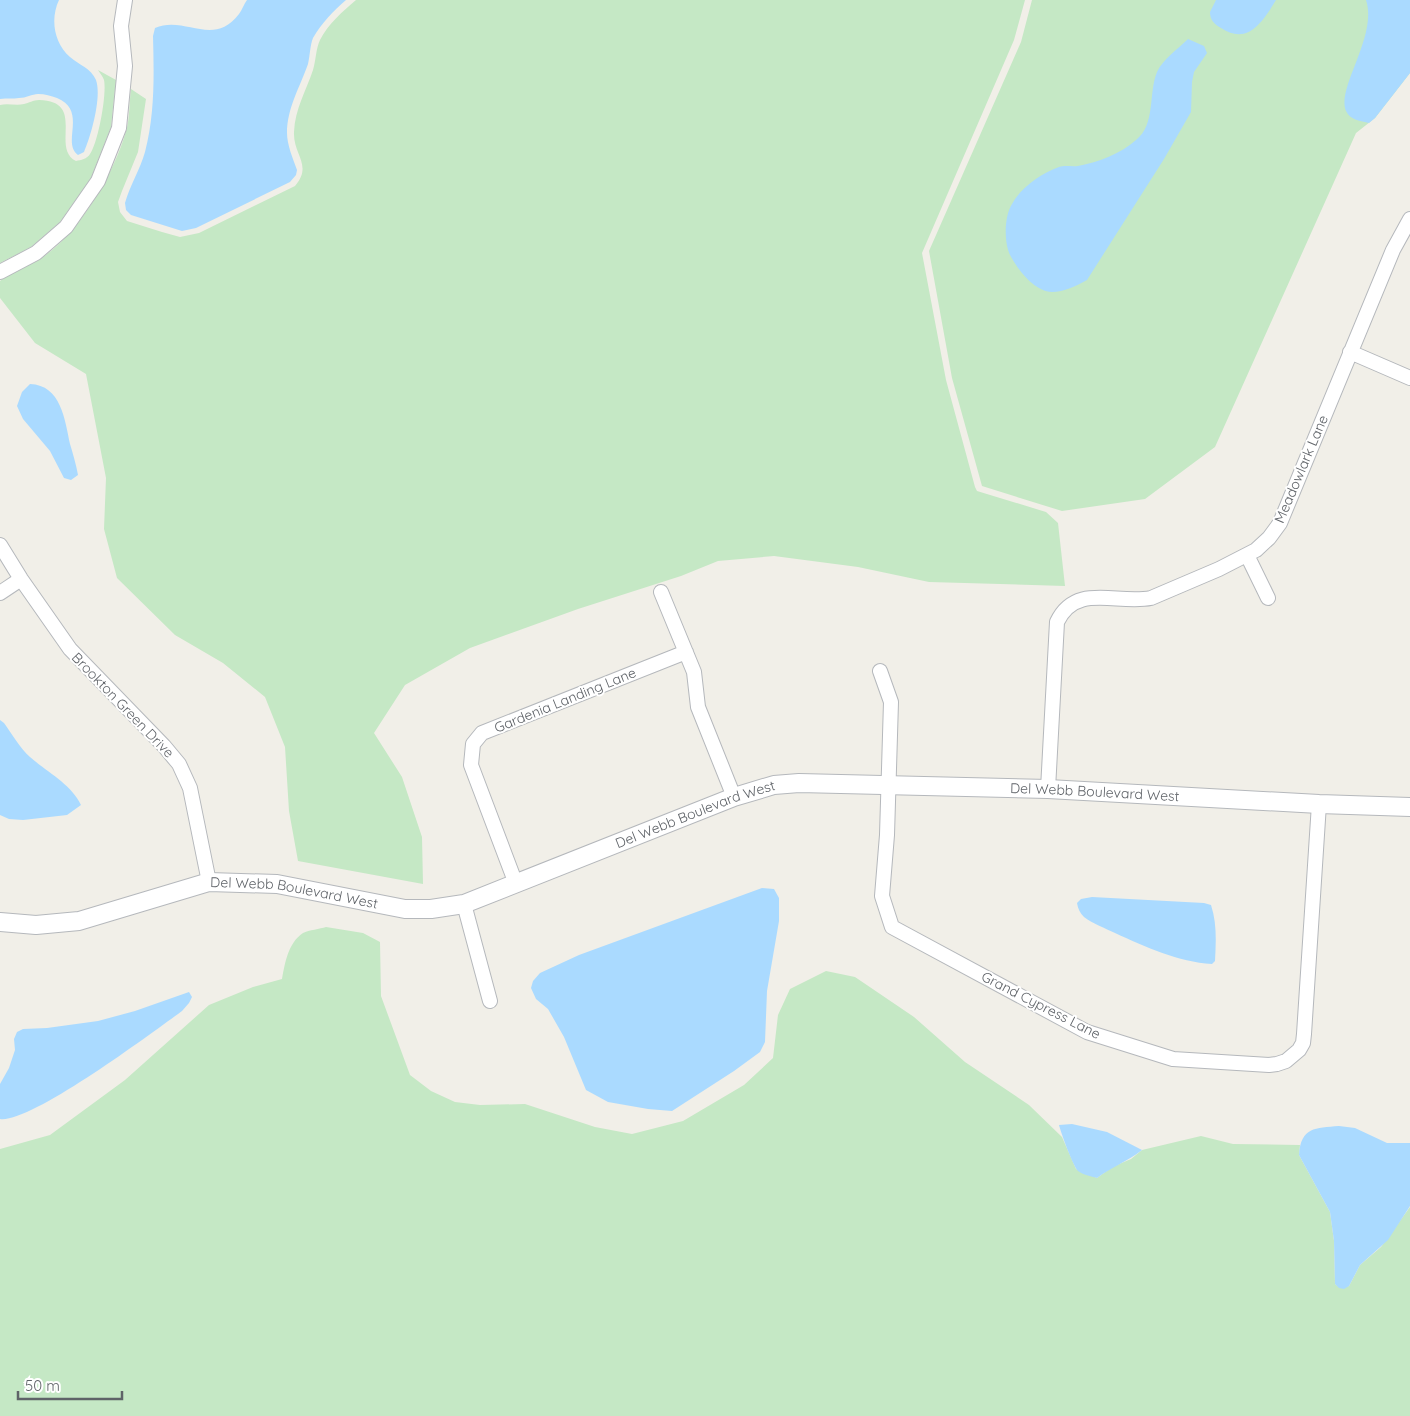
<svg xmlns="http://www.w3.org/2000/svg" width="1410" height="1416" viewBox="0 0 1410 1416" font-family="Quicksand,sans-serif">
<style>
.green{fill:#c5e8c5}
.water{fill:#aadaff}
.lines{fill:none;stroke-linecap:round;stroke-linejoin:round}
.minor-casing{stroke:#b5b8bc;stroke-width:16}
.tertiary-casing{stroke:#b5b8bc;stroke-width:20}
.minor{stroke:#fff;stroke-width:14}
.tertiary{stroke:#fff;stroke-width:18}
.labels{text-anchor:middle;stroke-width:4;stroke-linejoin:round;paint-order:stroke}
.street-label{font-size:14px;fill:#5f6368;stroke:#fff}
</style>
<rect width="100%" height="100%" fill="#f1efe8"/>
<!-- green -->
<path class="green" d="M356,0h669l-11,40 -92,213 24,127 29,107 2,4 69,21 12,11 7,63 -136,-4 -71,-15 -84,-11 -56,5 -37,15 -103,33 -108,39 -65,37 -31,48 28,44 20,60 1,47 -125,-23 -9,-50 -4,-64 -20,-50 -42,-34 -48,-28 -58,-57 -13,-49 2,-51 -20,-104 -51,-31 -35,-45v-17c12,-10 27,-14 40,-22 38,-24 74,-85 86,-128 4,-13 3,-28 5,-42l15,10 -8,53 -16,39 -4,11 2,10 7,9 35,11 18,5 19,-4 96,-47c18,-21 -2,-31 -1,-54 1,-23 12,-41 19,-62 3,-10 3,-22 7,-30 8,-16 23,-29 36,-40z
M1032,0h378v73l-35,45 -19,15 -141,314 -70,52 -83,12 -80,-25 -30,-108 -23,-127 92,-209z
M98,70l18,10 -5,47 -20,51 -31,44 -29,25 -31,16v-158c8,-2 16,1 24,-1 5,-1 9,-4 15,-4 48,1 11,48 37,61 5,-1 11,-2 14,-7 8,-11 17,-60 14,-74 -1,-3 -4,-7 -6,-10z
M326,927l37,6 17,9 1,54 29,79 21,16 24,11 25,3 45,-1 70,23 37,7 51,-13 61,-36 29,-27 5,-43 12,-26 36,-18 29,6 59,40 51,45 64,43 33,32 14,32 21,9 15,-11 19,-8 11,-9 59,-14 32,8 67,1 -1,10 31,57 4,29 1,43 5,4 9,-2 11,-21 21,-18 29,-40v209h-1410v-267l50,-14 75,-55 84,-75 44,-18 29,-8c3,-16 6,-36 21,-46 6,-3 17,-4 23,-6z"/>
<!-- water -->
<path class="water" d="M0,0h59c-9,19 -5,43 11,57 9,8 21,11 26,23 6,17 -5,56 -12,72l-6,3c-17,-12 10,-44 -21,-57 -6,-2 -12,-4 -19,-4 -6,0 -12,4 -19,4 -6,1 -12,0 -19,1z
M247,0h99c-12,10 -25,24 -33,38 -3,7 -3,18 -5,26 -8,23 -21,44 -21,69 0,12 6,26 10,37l-1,5 -6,7 -94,46 -14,3 -51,-16 -5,-5 -1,-7c5,-18 15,-33 20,-51 10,-38 9,-77 8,-116l2,-8c30,-13 58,20 84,-14 3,-4 5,-10 8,-14z
M1216,0h60c-13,21 -28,46 -55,28 -7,-4 -11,-8 -11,-16z
M1366,0h44v73l-35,45 -6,5c-8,-2 -19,-3 -23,-12 -10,-23 32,-75 20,-111z
M1188,39l16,7 3,7 -13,19 -2,10 -1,30 -27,47 -77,121c-11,6 -23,12 -35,12 -18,-1 -34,-22 -42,-37 -6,-13 -6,-38 2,-51 9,-17 30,-31 47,-37 6,-2 13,0 19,-1 21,-4 42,-12 58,-26 20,-16 12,-46 21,-68 6,-13 20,-22 31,-33z
M30,384c31,1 35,36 40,60 3,10 6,20 8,31l-7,5 -7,-2 -14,-27 -27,-32 -6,-13 5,-14z
M0,720l4,3c8,11 16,25 26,34 17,15 41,27 51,48l-14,10 -44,5 -14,-1 -9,-4z
M762,888l12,1 5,9v23l-12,70 -2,51 -5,10 -26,19 -62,40 -24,-2 -40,-7 -22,-12 -22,-53 -16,-28 -12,-10 -5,-11 2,-7 7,-8 39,-18z
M1092,897l112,6 7,2c6,18 5,37 4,56l-3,3c-34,-2 -66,-17 -97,-31 -10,-5 -22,-9 -31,-16 -4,-4 -6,-8 -7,-14l4,-4z
M189,992l3,5 -3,6 -7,8c-29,21 -152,113 -182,108v-35l9,-16 6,-18 -1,-11 3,-7 6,-3 24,-1 51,-7 37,-10z
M1072,1124l35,8 35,18c-14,11 -30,17 -45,28 -6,-2 -14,-3 -19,-7 -5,-5 -17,-38 -19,-46z
M1339,1126l16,2 32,15h23v63l-22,34 -28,25 -11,21 -5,3 -5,-1 -4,-4 -1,-43 -4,-29 -31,-57c2,-28 16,-27 40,-29z"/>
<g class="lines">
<!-- minor casing -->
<g class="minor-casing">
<path id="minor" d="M0,272l36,-19 30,-26 32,-46 21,-53 6,-62 -4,-40 4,-26
M1350,352l60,26
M0,545l21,34 49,70 94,97 15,18 11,24 19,94
M1247,555l21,43
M661,592l33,80 4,35 36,90
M0,593l21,-14
M880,671l11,31 -4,133 -5,61 10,31 195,105 86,27 96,6 8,-1 9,-3 13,-11 4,-7 1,-9 15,-230
M1048,789l9,-167c19,-40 60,-17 94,-24l68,-29 37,-19 13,-12 11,-15 113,-273 17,-31
M516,884l-45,-119 2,-21 9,-11 204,-81
M464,904l26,97"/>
</g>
<!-- tertiary casing -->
<g class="tertiary-casing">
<g id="tertiary">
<path id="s1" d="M0,922l36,3 43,-4 130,-39 68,2 128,25h26l33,-5 270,-107 40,-12 25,-2 249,6 271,15 91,3"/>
</g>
</g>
<!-- minor -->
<use href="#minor" class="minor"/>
<!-- tertiary -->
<use href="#tertiary" class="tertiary"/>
</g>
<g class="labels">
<!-- street labels -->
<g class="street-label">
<text transform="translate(1301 469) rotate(-67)" y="5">Meadowlark Lane</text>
<text transform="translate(565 700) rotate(-22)" y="5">Gardenia Landing Lane</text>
<text transform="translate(123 705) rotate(46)" y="5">Brookton Green Drive</text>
<text dy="5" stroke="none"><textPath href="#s1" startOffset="1126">Del Webb Boulevard West</textPath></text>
<text dy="5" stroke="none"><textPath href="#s1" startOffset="721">Del Webb Boulevard West</textPath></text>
<text dy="5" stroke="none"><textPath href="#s1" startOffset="301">Del Webb Boulevard West</textPath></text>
<text transform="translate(1041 1005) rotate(27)" y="5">Grand Cypress Lane</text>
</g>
</g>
<!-- scale -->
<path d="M18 1391v8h104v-8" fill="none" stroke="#5f6368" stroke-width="2.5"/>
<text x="25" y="1391" font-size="15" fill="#5f6368" stroke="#ffffff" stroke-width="4" paint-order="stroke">50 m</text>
</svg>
